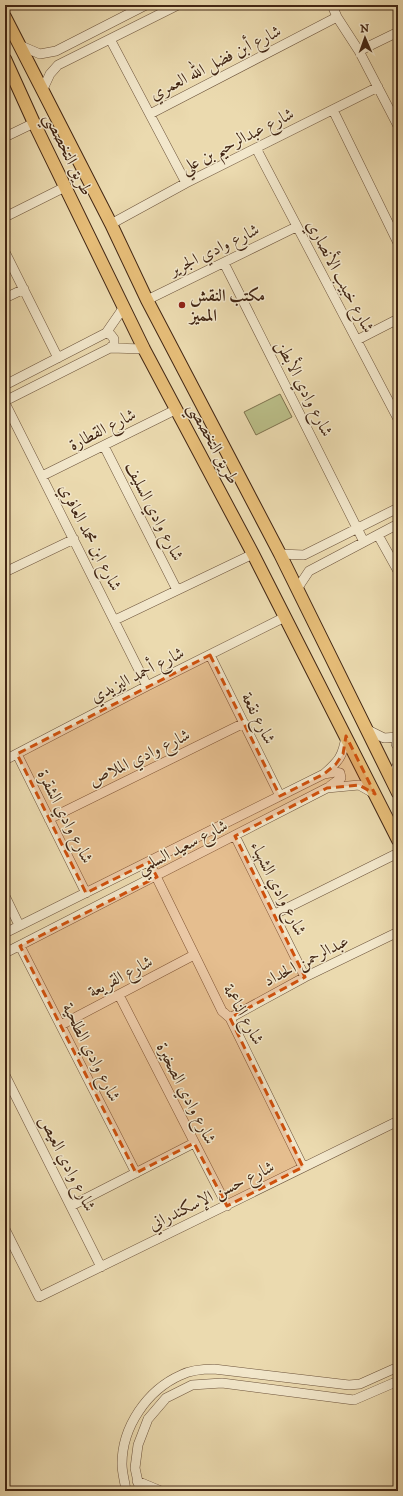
<svg xmlns="http://www.w3.org/2000/svg" width="403" height="1496" viewBox="0 0 403 1496" font-family="'IM FELL DW Pica',Amiri,serif">
<style>
.green{fill:#babe88;stroke:#7e724e}
.lines{fill:none;stroke-linecap:round;stroke-linejoin:round}
.minor-casing{stroke:#6c533b;stroke-width:10}
.major-casing{stroke:#422614;stroke-width:14}
.minor{stroke:#f2e7cb;stroke-width:9}
.major{stroke:#e6bd78;stroke-width:12}
.marked{fill:#cf510d;fill-opacity:0.2;stroke:#cf510d;stroke-width:3;stroke-dasharray:8 5;stroke-linejoin:round}
.poi-dot{fill:#8f2418;stroke:#f2e7cb;stroke-width:1.5}
.labels{text-anchor:middle;stroke-width:3;stroke-linejoin:round;paint-order:stroke}
.street-label{font-size:17px;fill:#422614;stroke:#f2e7cb}
.poi-label{font-size:17px;font-weight:bold;fill:#422614;stroke:#f2e7cb;text-anchor:start}
</style>
<rect width="100%" height="100%" fill="#ebdaaf"/>
<filter id="stains"><feTurbulence type="fractalNoise" baseFrequency=".005" numOctaves="4"/><feColorMatrix values="0 0 0 0 .2 0 0 0 0 .09 0 0 0 0 .02 0 0 0 .5 -.17"/></filter>
<radialGradient id="worn" r=".72"><stop offset=".6" stop-color="#630" stop-opacity="0"/><stop offset="1" stop-color="#630" stop-opacity=".3"/></radialGradient>
<!-- green -->
<path class="green" d="M280,394l12,23 -36,18 -12,-23z"/>
<g class="lines">
<!-- minor casing -->
<g class="minor-casing">
<path id="minor" d="M332,5l5,12 22,34 39,75
M110,39l76,144
M19,45l21,9 16,-3 90,-46
M359,51l39,-19
M43,89l7,-15 8,-9 120,-60
M333,110l65,133
M150,114l187,-97
M5,137l29,-14
M256,148l142,271
M5,217l60,-30
M111,224l75,-41 192,-96
M5,252l53,106
M224,263l140,279
M5,298l19,-9
M147,300l149,-73
M106,333l5,2 3,4v5l-4,4
M357,340l41,-21
M5,385l101,-52 18,-26
M5,401l105,-53 34,1
M5,403l142,283
M104,446l73,144
M42,476l135,-67
M378,535l20,36
M280,554l24,1 94,-47
M5,572l69,-33
M297,589l12,-18 89,-47
M115,620l138,-66
M210,655l70,141
M366,729l18,9 14,-1
M398,737l-2,7 2,3
M17,754l69,139
M5,760l142,-74 138,-69
M324,774l11,-2 5,1 1,5 -11,8
M391,779l7,-15
M49,819l195,-96
M235,836l70,141
M149,862l73,149 8,7 73,149
M5,896l14,29
M275,914l123,-61
M5,933l319,-159c15,-13 19,-18 22,-38
M20,946l116,227
M5,953l322,-165 32,-3 16,9
M119,995l108,211
M230,1018l75,-41 93,-45
M61,1025l133,-70
M5,1075l96,192
M71,1206l123,-63
M5,1229l34,68 359,-176
M137,1481l24,10
M126,1491c-1,-9 -4,-18 -4,-27 0,-37 25,-74 59,-89 10,-5 22,-6 33,-6l135,16 11,-1 38,-17
M140,1491l-5,-23 3,-23 10,-26 18,-21 26,-13 30,-2 132,17 44,-19"/>
</g>
<!-- major casing -->
<g class="major-casing">
<path id="major" d="M5,17l106,207 36,76 133,254 118,239
M5,59l29,64 110,226 109,205 145,286"/>
</g>
<!-- minor -->
<use href="#minor" class="minor"/>
<!-- major -->
<use href="#major" class="major"/>
</g>
<!-- marked area -->
<path class="marked" d="M210,655l70,141 44,-22 12,-10 7,-10 3,-18 29,58 -16,-9 -32,3 -92,48 70,141 -75,41 73,149 -76,39 -33,-63 -58,30 -116,-227 137,-69 -8,-15 -63,31 -69,-139z"/>
<!-- markers -->
<circle class="poi-dot" cx="182" cy="305" r="4"/>
<g class="labels">
<!-- street labels -->
<g class="street-label">
<text transform="translate(215 62) rotate(-27)" y="6">شارع أبن فضل الله العمري</text>
<text transform="translate(237 140) rotate(-27)" y="6">شارع عبدالرحيم بن علي</text>
<text transform="translate(69 154) rotate(64)" y="6">طريق التخصصي</text>
<text transform="translate(214 249) rotate(-26)" y="6">شارع وادي الجرير</text>
<text transform="translate(341 276) rotate(62)" y="6">شارع خبيب الأنصاري</text>
<text transform="translate(305 388) rotate(63)" y="6">شارع وادي الأبطن</text>
<text transform="translate(102 429) rotate(-27)" y="6">شارع القطارة</text>
<text transform="translate(214 443) rotate(62)" y="6">طريق التخصصي</text>
<text transform="translate(155 511) rotate(63)" y="6">شارع وادي السليف</text>
<text transform="translate(91 537) rotate(63)" y="6">شارع ابن محمد العافري</text>
<text transform="translate(137 674) rotate(-27)" y="6">شارع أحمد اليزيدي</text>
<text transform="translate(259 718) rotate(63)" y="6">شارع نقعة</text>
<text transform="translate(139 757) rotate(-26)" y="6">شارع وادي الملاص</text>
<text transform="translate(66 816) rotate(63)" y="6">شارع وادي الشقرة</text>
<text transform="translate(182 846) rotate(-27)" y="6">شارع سعيد السلمي</text>
<text transform="translate(279 888) rotate(63)" y="6">شارع وادي الشهباء</text>
<text transform="translate(306 960) rotate(-27)" y="6">عبدالرحمن الحداد</text>
<text transform="translate(120 976) rotate(-28)" y="6">شارع القريعة</text>
<text transform="translate(244 1014) rotate(61)" y="6">شارع الناعمة</text>
<text transform="translate(92 1052) rotate(63)" y="6">شارع وادي الطلحية</text>
<text transform="translate(187 1093) rotate(63)" y="6">شارع وادي الصخيرة</text>
<text transform="translate(68 1163) rotate(63)" y="6">شارع وادي العيص</text>
<text transform="translate(211 1195) rotate(-26)" y="6">شارع حسن الإسكندراني</text>
</g>
<!-- poi labels -->
<g class="poi-label">
<text x="190" y="301">مكتب النقش<tspan x="190" dy="20">المميز</tspan></text>
</g>
</g>
<!-- margin -->
<rect width="403" height="1496" fill="none" stroke="#ebdaaf" stroke-width="20"/>
<rect x="6" y="6" width="391" height="1484" fill="none" stroke="#422614" stroke-width="2"/>
<rect x="10" y="10" width="383" height="1476" fill="none" stroke="#422614"/>
<!-- north arrow -->
<g transform="translate(365 38) rotate(358)" stroke="#f2e7cb" stroke-width="3" paint-order="stroke">
<path d="M0-3L7 15L0 10L-7 15Z" fill="#422614"/>
<text y="-6" font-size="11" font-weight="bold" text-anchor="middle" fill="#422614">N</text>
</g>
<rect width="100%" height="100%" filter="url(#stains)"/>
<rect width="100%" height="100%" fill="url(#worn)"/>
</svg>
